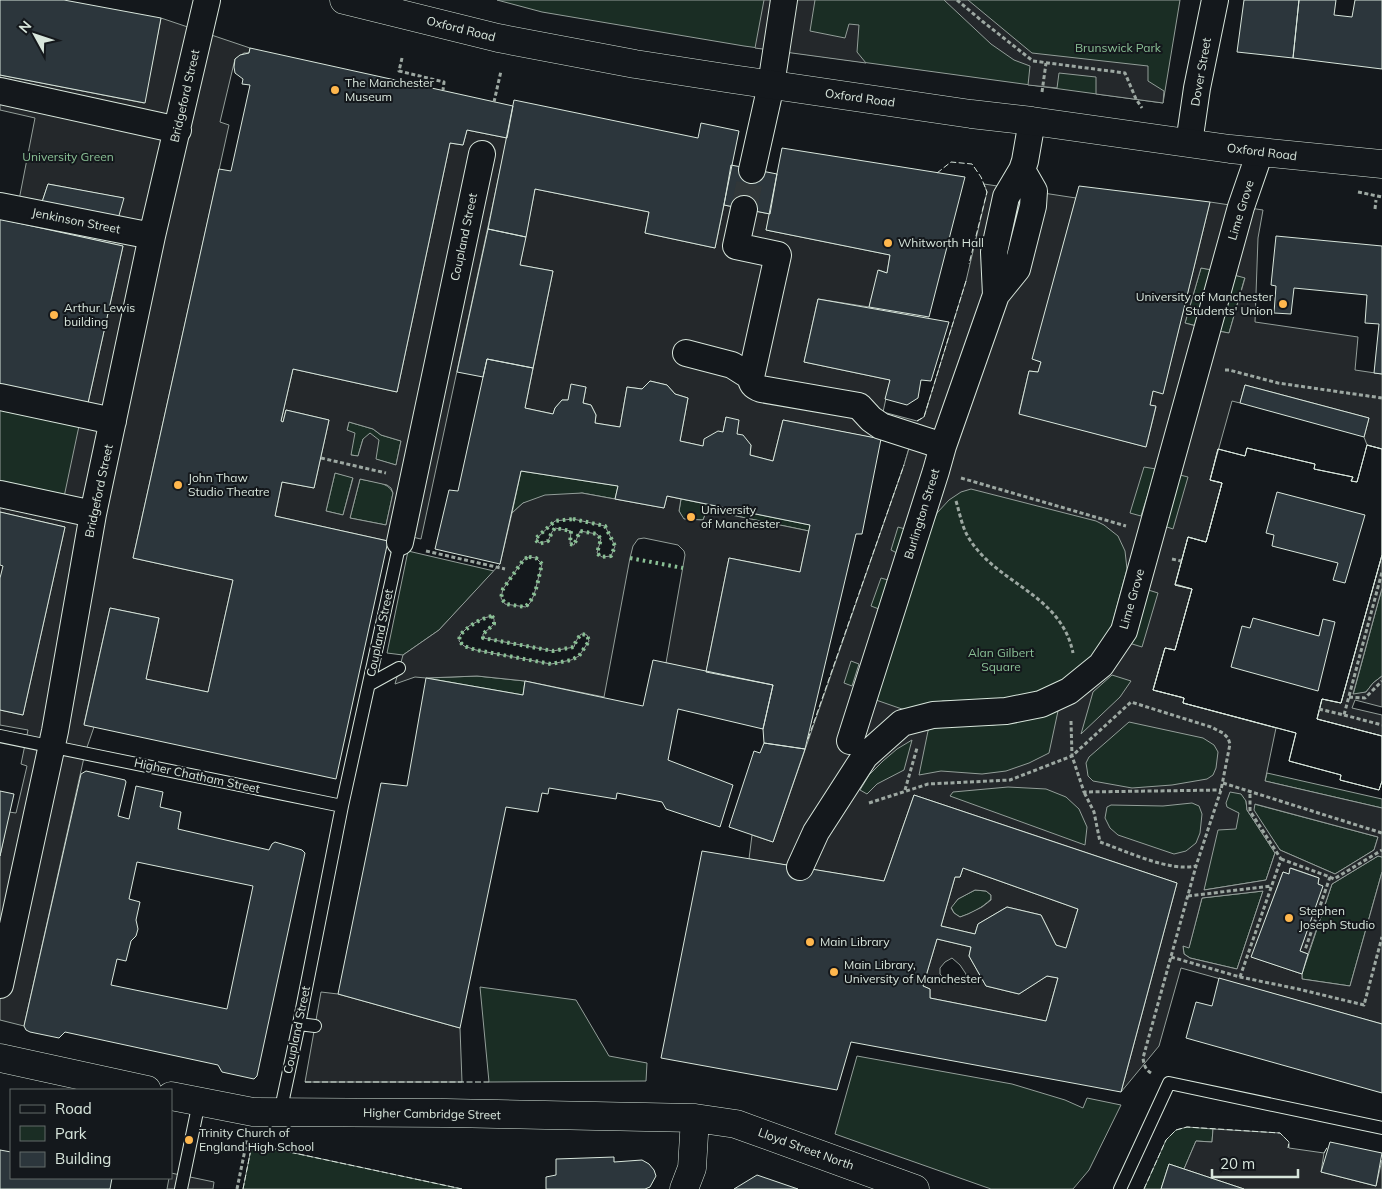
<svg xmlns="http://www.w3.org/2000/svg" width="1382" height="1189" viewBox="0 0 1382 1189" font-family="Mulish,sans-serif">
<style>
.green{fill:#1a2d24;stroke:#939e99}
.parking{fill:#24282b;stroke:#939e99;fill-rule:evenodd}
.building{fill:#2c363c;stroke:#d8e6dc;fill-rule:evenodd}
.lines{fill:none;stroke-linecap:round;stroke-linejoin:round}
.street-tunnel{stroke:#313739;stroke-width:26;stroke-dasharray:26 13;stroke-linecap:butt}
.lane-casing{stroke:#d8e6dc;stroke-width:14}
.street-casing{stroke:#d8e6dc;stroke-width:28}
.secondary-casing{stroke:#d8e6dc;stroke-width:29}
.path{stroke:#9da8a2;stroke-width:3;stroke-dasharray:4 2.5;stroke-linecap:butt}
.lane{stroke:#14181c;stroke-width:12}
.street{stroke:#14181c;stroke-width:26}
.secondary{stroke:#14181c;stroke-width:28}
.hedge{stroke:#8ac095;stroke-width:4;stroke-dasharray:2.5 4;stroke-linecap:butt}
.fence{stroke:#d8e6dc;stroke-width:1;stroke-dasharray:6 2.5;stroke-linecap:butt}
.poi-dot{fill:#ffb74d;stroke:#14181c;stroke-width:2}
.labels{text-anchor:middle;stroke-width:4;stroke-linejoin:round;paint-order:stroke}
.street-label{font-size:12px;fill:#d8e6dc;stroke:#14181c}
.park-label{font-size:12px;fill:#8ac095;stroke:#14181c}
.poi-label{font-size:12px;fill:#d8e6dc;stroke:#14181c;text-anchor:start}
</style>
<rect width="100%" height="100%" fill="#14181c"/>
<!-- green -->
<path class="green" d="M497,0h683l-17,103 -419,-57 -202,-34z
M1201,268l12,2 -16,56 -12,-3z
M1233,275l12,2 -16,56 -11,-2z
M0,384l88,19 -23,124 -65,-15z
M929,400l90,14 195,50 -4,16 12,3 -16,59 -18,-5 -13,47 17,5 -27,59 -12,42 31,8 -1,5 72,19 -9,79 1,9 28,43 -9,27 -62,10 1,-7h-28l-263,-88 -30,86 -85,-113 105,-303 13,-44 7,-4z
M349,422l24,7 8,6 20,6 -5,24 -21,-6 -12,-20 -5,17 -7,-1 -4,-25z
M521,471l97,15 -3,13 -33,-6 -59,10 -11,10z
M335,473l18,4 -10,38 -17,-4z
M360,479c11,3 28,2 33,14l-7,32 -36,-7z
M681,499l129,26 -1,6 -102,-21 -4,10 -20,-1 -4,-8z
M408,551l86,20 -55,59 -36,25 -16,-2z
M1382,588v88l-9,7 -7,9 -13,3z
M477,676l48,5 -2,14 -97,-17z
M1267,773l115,26v9l-117,-27z
M1254,804l124,33 -4,13 -39,24 -55,-24 -27,-40z
M1378,856l4,1v15l-32,114 -48,-7v-5l30,-90z
M975,890l11,1 5,4v4c-9,9 -19,14 -31,18l-6,-4 -3,-6 7,-8z
M1263,891l-26,78 -47,-11 -6,-4 -1,-8 6,1 13,-49z
M480,987l96,13 33,56 38,7 -1,18 -157,1z
M857,1056l155,28 53,16 18,8 4,-10 34,7 -32,65 -16,19h-82l-156,-55z
M1187,1127l26,2 -1,13 -16,-1 -12,28 -15,-5 -8,25h-17l22,-49 10,-10z
M252,1144l210,45h-219z"/>
<!-- parking -->
<path class="parking" d="M764,0h51l-5,31 35,7 4,-14 10,1 -2,27 9,11 -111,-15z
M944,0h24l64,53 116,13v15l16,10 -1,12 -67,-9v-17l-37,-4 -2,15 -29,-3 2,-19 -16,-6 -23,-16z
M161,18l89,30 -1,5h-5l-9,6 -15,63 9,3 -96,433 100,22 -25,112 -62,-13 13,-61 -49,-10 -26,116 10,3 -9,26 -61,273 -24,-6v-164l9,-44 7,1 11,-47 -6,-2 7,-34 -28,-5v-15l23,5 42,-188 -65,-15v-28l64,13 15,-71 -79,-18v-24l88,19 35,-157 -123,-27 19,-19 16,-82 -35,-8v-35l144,28zM48,184l75,14 -81,4z
M467,130l40,8 -86,401 -9,-2 -24,4 -113,-25 7,-34 32,6 15,-68 -43,-10 -3,12 -2,-1 12,-52 104,23 53,-249 13,2zM349,422l24,7 8,6 20,6 -5,24 -20,-6 3,-19 -9,-7 -7,6 -5,17 -7,-1 4,-22 -8,-3zM335,473l18,5 -10,37 -17,-4zM360,479l27,6 4,3 2,5 -7,32 -36,-7z
M984,184l92,14 -43,161 8,3 -3,10 -9,-1 -10,42 127,34 10,-40 -6,-2 3,-14 10,2 47,-191 53,8 -5,28 -3,84 103,15 -3,33 27,4v75l-15,-4 -3,-8 5,-19 -124,-33 -5,18 -8,-2 -22,79 12,3 -16,59 -18,-5 -13,47 17,5 -17,61 -10,-2 -12,42 31,8 -1,5 93,25 -11,53 117,27v49l-4,-1 -46,28 -24,70 -8,-3 22,-65 -4,-2 1,-6 -28,-10 -2,6 -6,-2 -31,85 50,17v5l48,7 32,-114v152l-201,-56 -22,78 -38,46 56,-209 -263,-88 -30,86 -135,-22 3,-24 21,7 131,-377 6,-20 -127,-25 -10,41 -23,-6 1,-10 -14,-11 -11,-17 -3,15 -18,7 -2,7 -23,-5 8,-43 -13,-4 -8,-9 -17,-4 -8,8 -15,-2 -7,40 -25,-4 1,-8 -5,-10 -8,-2 3,-16 -18,13h-6l-7,8 -2,6 -28,-6 28,-137 -33,-6 15,-76 114,23 -4,21 70,15 9,-43 46,9 -4,16 124,25 -3,18 -8,-3 -10,37 -51,-8 -14,63 86,18 -7,32 34,9 7,-4 42,-136 21,-89zM1010,219l11,3 -7,27 -10,-3zM1201,268l11,2 -16,56 -11,-3zM1234,275l11,3 -16,55 -11,-2zM1144,467l12,2 -15,47 -11,-3zM1176,474l12,3 -15,52 -12,-4zM971,489l125,32 8,4 14,11 7,15 2,18 -15,56 -7,18 -41,40 -21,8 -45,11 -55,-1 -33,9 -8,-1 -26,-9 50,-161 11,-26 12,-13 12,-8zM898,527l7,2 -8,24 -6,-3zM881,578l7,2 -9,29 -8,-3zM1145,589l13,4 -16,54 -13,-4zM851,661l8,3 -7,22 -8,-3zM1112,675l19,6 -11,16 -39,37 12,-42zM1058,711l-9,42 -20,10 -23,8 -24,3 -41,-3 -22,4 9,-44 3,-4 4,-2h58l27,-4zM1129,722l74,16 11,7 4,7 -2,16 -3,7 -6,4 -35,6 -40,3 -39,-7 -5,-5 -1,-7 -1,-6 3,-6zM912,740l-8,30 -27,14 -10,10 -7,-4 9,-15 14,-14 14,-12zM1008,787l38,2 20,8 13,12 8,18 -2,18 -135,-49 3,-4zM1230,792l11,2 5,7 1,9 28,43 -9,27 -62,10 14,-60 18,-1 3,-16 -12,-6 -1,-4zM1192,803l7,3 3,8 -2,19 -4,10 -10,8 -12,3 -56,-19 -8,-7 -5,-10 2,-11 4,-2 52,1zM1255,804l123,33 -4,13 -39,24 -55,-24 -26,-40zM1263,891l-26,78 -47,-11 -6,-4 -1,-8 6,2 13,-50z
M582,493l82,15 3,-12 14,3 -2,12 5,8 19,1 4,-10 102,21 -9,41 -71,-14 -23,114 -40,-9 19,-108 -1,-4 -6,-6 -34,-7 -6,1 -5,7 -3,12 -26,139 -79,-16 -48,-5 -51,2 -11,-1 -20,7 8,-29 36,-25 61,-66 12,-51 11,-10 22,-8zM573,519l32,7 10,20 -4,10 -9,1 -5,-4 4,-14 -4,-5 -17,-3 -6,14 -4,-1 1,-13 -16,-3 -3,4 -4,9 -9,2 -3,-4 19,-18zM529,557l7,1 6,6 -8,31 -4,8 -4,4 -21,-3 -4,-6 2,-9 21,-30zM492,616l2,3v5l-11,10v4l70,13 21,-4 2,-6 5,-7 6,1 2,6 -10,15 -8,4 -20,4 -75,-14 -12,-4 -5,-5 1,-6 9,-9 15,-8z
M1382,555v33l-29,106 13,-2 7,-9 9,-7v31l-27,-7 -3,8 30,7v21l-65,-17 5,-20 19,4z
M963,868l115,41 -12,39 -10,-3 -15,-30 -34,-8 -29,17 -3,10 -34,-8 14,-49h5zM975,890l11,1 5,4v5l-9,7 -14,7 -8,3 -6,-4 -3,-5 7,-9z
M937,939l34,8 -2,9 17,30 33,8 28,-18 11,2 -12,43 -116,-23v-9l-7,-3zM952,958l8,7 6,9 -1,8 -10,2 -8,-3 -7,-7v-6l5,-6z
M321,992l17,2 122,34 2,54h-157z
M1213,1129l67,4 9,9v6l35,5 -3,19 55,14 6,-26v29h-138l-60,-20 12,-28 16,1z
M171,1173l43,9 -1,7h-46l2,-11h2z"/>
<!-- building -->
<path class="building" d="M0,0h64l97,18 -16,85 -145,-28z
M1244,0h55l-6,58 -56,-6z
M1299,0h37l-2,15 18,2 3,-17h27v69l-89,-11z
M250,48l263,58 -6,32 -40,-8 -4,15 -13,-2 -53,249 -104,-23 -12,52 2,1 3,-12 43,10 -15,68 -32,-6 -7,34 113,25 -52,238 -252,-54 26,-117 49,10 -13,61 62,13 25,-112 -100,-22 86,-389 12,2 19,-86 -8,-1 1,-5 -8,-6 -1,-6 1,-8 5,-4 9,-2z
M514,100l184,38 3,-15 38,8 -24,117 -70,-15 4,-21 -114,-23 -9,48 -38,-8z
M782,148l183,29 -36,140 -60,-10 9,-37 9,3 3,-18 -124,-25z
M731,165l46,9 -7,40 -46,-9z
M48,184l76,14 -6,21 -76,-17z
M1079,186l131,16 -47,192 -10,-3 -3,14 6,1 -10,41 -127,-33 10,-43 9,1 3,-10 -9,-3z
M0,219l123,27 -35,157 -88,-19z
M488,229l38,8 -6,28 33,6 -20,97 -46,-9 -4,18 -26,-5z
M1276,236l106,10v128l-8,-1 5,-49 -14,-1 2,-28 -73,-7 -3,26 -17,-1 2,-27 -5,-1z
M818,299l131,23 -18,59 -10,-1 -3,18 -11,7 -22,-6 5,-19 -86,-18z
M487,359l46,9 -8,40 28,6 2,-6 7,-8h6l3,-16 15,3 -3,16 8,2 5,10 -1,8 25,4 7,-40 15,2 8,-8 17,4 8,9 13,4 -8,43 23,5 1,-7 14,-8 5,1 3,-15 13,3 -2,14 6,1 8,10 -1,10 23,6 10,-41 98,19 -19,95h-6l-51,215 -41,-6 -1,-14 10,-44 -67,-13 23,-114 71,14 10,-47 -143,-29 -3,12 -49,-9 3,-13 -97,-15 -21,93 -65,-15 14,-59 9,1z
M1245,385l124,33 -5,19 -124,-34z
M1367,445l15,4v106l-41,148 -19,-4 -5,20 65,17v45l-3,9 -39,-10 1,-5 -52,-14 7,-28 -113,-30 1,-5 -31,-8 12,-42 10,2 17,-61 -17,-4 13,-48 18,5 16,-59 -12,-3 8,-31 27,7 2,-8 68,16 -1,5 39,8 -2,4 6,1zM1277,492l88,23 -20,68 -12,-3 5,-17 -66,-17 2,-11 -8,-2zM1253,618l66,18 4,-17 12,3 -17,69 -87,-24 11,-41 8,2z
M1367,445l15,4v106l-41,148 -19,-4 -5,20 65,17v45l-3,9 -39,-10 1,-5 -52,-14 7,-28 -113,-30 1,-5 -31,-8 12,-42 10,2 17,-61 -17,-4 13,-48 18,5 16,-59 -12,-3 8,-31 27,7 2,-8 68,16 -1,5 39,8 -2,4 6,1z
M0,512l65,15 -42,188 -23,-5v-132l3,-12 -3,-1z
M653,660l120,25 -10,44 -85,-20 -10,51 65,25 -13,42 -54,-18 -4,-7 -45,-9 -1,6 -67,-11 -1,6 -6,-1 -4,19 -32,-5 -46,221 -122,-34 43,-211 26,3 19,-108 97,17 2,-14 118,25z
M764,743l41,6 -32,93 -44,-15 25,-76 6,2z
M86,771l39,9 1,2 -8,34 11,3 7,-33 27,6 -3,15 21,5 -3,17 91,21 3,-6 3,-2 27,8 3,3 -48,223 -3,3 -32,-7 -4,-7 -153,-33 -6,6 -29,-6 -4,-2 -2,-4 57,-252zM137,862l116,24 -26,123 -116,-24 6,-26 9,2 5,-20 5,-5 2,-7 -2,-9 4,-18 -11,-3z
M0,791l14,3 -14,62z
M914,795l263,88 -56,209 -270,-50 -14,48 -176,-32 41,-207 182,30zM963,868l115,41 -12,39 -10,-3 -15,-30 -34,-8 -29,17 -3,10 -34,-8 14,-49h5zM937,939l34,8 -2,9 17,30 33,8 28,-18 11,2 -12,43 -116,-23v-9l-7,-3z
M1290,868l29,10 -1,6 5,2 -23,65 8,3 -6,20 -51,-17 32,-85 6,2z
M1219,978l163,46v69l-196,-55 10,-36 16,4z
M1330,1142l52,11 -6,33 -55,-14z
M0,1150l11,2v26h101l-2,11h-110z
M614,1157v5l28,-2 7,4 5,6 2,6 -6,11 -5,2h-99v-12l10,-2v-16z
M1169,1164l75,25h-83z
M757,1175l41,14h-64z"/>
<g class="lines">
<!-- street-tunnel -->
<path class="street-tunnel" d="M744,209l8,-39"/>
<!-- lane casing -->
<g class="lane-casing">
<path id="lane" d="M370,684l29,-16
M0,736l342,70
M299,1024l16,2
M280,1113l19,-89 43,-218 58,-264
M181,1189l18,-87
M1120,1189l49,-106 213,45"/>
</g>
<!-- street casing -->
<g class="street-casing">
<path id="street" d="M0,91l178,39
M1189,143l8,-55 18,-88
M752,170l19,-85 13,-85
M0,206l152,30
M744,209l-8,37 42,9 -27,122c0,7 4,10 10,12l98,17 12,13 10,7 62,20
M996,295l-2,-43 12,-55 16,-27 3,-9 7,-40
M686,353l46,12 19,12
M0,397l113,24
M0,494l93,20
M400,542l82,-388
M850,741l86,-270 7,-25 53,-151 21,-26 16,-63 1,-15 -12,-21
M800,867l16,-35 49,-76 37,-33 31,-8 73,-4 35,-7 28,-13 32,-26 23,-34 117,-424 19,-55
M0,985l55,-254 38,-217 59,-278 55,-236"/>
</g>
<!-- secondary casing -->
<g class="secondary-casing">
<path id="secondary" d="M344,0l154,38 137,26 97,15 239,35 61,7 198,28 152,15
M0,1058l147,32
M171,1096l82,16 193,1 249,5 41,6 179,65
M684,1189l8,-21 3,-50"/>
</g>
<!-- path -->
<path class="path" d="M957,0l25,21 51,40 92,12 11,26 6,9
M402,58l-3,13 45,11 -1,8
M1042,92l4,-29
M494,102l7,-31
M1358,192l24,5
M1375,209l1,-9
M1225,370h4l49,13 104,15
M321,458l65,15
M961,478l165,48
M956,501c4,13 6,27 14,39 29,45 91,54 103,113
M426,551l79,18
M1172,559l9,2
M1349,697l16,1 17,-17
M1319,709l25,6 38,-143
M1344,715l38,10
M1071,721l1,35 12,36 137,-2
M1223,783l159,50
M905,790l12,-42
M869,803l59,-19 82,-4 62,-24 59,-54 80,25 12,6 5,5 2,6 -9,46 -25,76c-27,6 -70,-15 -96,-24l-6,-30 -10,-20
M1281,859l49,18 -25,73
M1330,877l4,2 48,-29
M1188,896l83,-10
M1171,957l69,20 58,12 66,16 18,-68
M1240,977l41,-118 -31,-48v-19
M1151,1073c-6,-4 -7,-8 -8,-15l53,-192
M237,1189l10,-49"/>
<!-- lane -->
<use href="#lane" class="lane"/>
<!-- street -->
<use href="#street" class="street"/>
<!-- secondary -->
<use href="#secondary" class="secondary"/>
<!-- hedge -->
<path class="hedge" d="M573,519l32,7 10,20 -4,10 -10,1 -4,-4 4,-14 -4,-5 -17,-3 -6,14 -4,-1 1,-13 -16,-3 -3,4 -4,9 -9,3 -4,-5 20,-18z
M529,557l7,1 6,6c-4,14 -5,33 -17,43l-19,-3 -5,-6 2,-9 21,-30z
M630,558l53,10
M492,616l2,3v5l-11,10v4l70,13 21,-4 2,-6 5,-7 6,1 2,6 -10,15 -8,4 -20,4 -75,-14 -12,-4 -5,-5 1,-6c9,-9 19,-16 32,-19z"/>
<!-- fence -->
<path class="fence" d="M937,173l14,-11 21,2 9,13 6,15 -18,72
M917,421l7,-4 42,-136
M808,739l96,-274
M305,1082h184
M1324,1153l4,-7
M243,1189l9,-45 210,45
M1144,1189l22,-49 10,-10 11,-3 93,6 9,9 -1,6"/>
</g>
<!-- markers -->
<g class="poi-dot">
<circle cx="335" cy="90" r="5"/>
<circle cx="888" cy="243" r="5"/>
<circle cx="1283" cy="304" r="5"/>
<circle cx="54" cy="315" r="5"/>
<circle cx="178" cy="485" r="5"/>
<circle cx="691" cy="517" r="5"/>
<circle cx="1289" cy="918" r="5"/>
<circle cx="810" cy="942" r="5"/>
<circle cx="834" cy="972" r="5"/>
<circle cx="189" cy="1140" r="5"/>
</g>
<g class="labels">
<!-- street labels -->
<g class="street-label">
<text transform="translate(461 29) rotate(14)" y="4">Oxford Road</text>
<text transform="translate(1201 72) rotate(-80)" y="4">Dover Street</text>
<text transform="translate(185 96) rotate(-77)" y="4">Bridgeford Street</text>
<text transform="translate(860 98) rotate(8)" y="4">Oxford Road</text>
<text transform="translate(1262 152) rotate(7)" y="4">Oxford Road</text>
<text transform="translate(1241 210) rotate(-73)" y="4">Lime Grove</text>
<text transform="translate(76 221) rotate(11)" y="4">Jenkinson Street</text>
<text transform="translate(464 237) rotate(-78)" y="4">Coupland Street</text>
<text transform="translate(99 491) rotate(-78)" y="4">Bridgeford Street</text>
<text transform="translate(922 514) rotate(-73)" y="4">Burlington Street</text>
<text transform="translate(1132 599) rotate(-74)" y="4">Lime Grove</text>
<text transform="translate(380 633) rotate(-78)" y="4">Coupland Street</text>
<text transform="translate(197 776) rotate(12)" y="4">Higher Chatham Street</text>
<text transform="translate(297 1030) rotate(-78)" y="4">Coupland Street</text>
<text transform="translate(432 1114) rotate(1)" y="4">Higher Cambridge Street</text>
<text transform="translate(806 1149) rotate(20)" y="4">Lloyd Street North</text>
</g>
<!-- park labels -->
<g class="park-label">
<text x="1118" y="52">Brunswick Park</text>
<text x="68" y="161">University Green</text>
<text x="1001" y="657">Alan Gilbert<tspan x="1001" dy="14">Square</tspan></text>
</g>
<!-- poi labels -->
<g class="poi-label">
<text x="345" y="87">The Manchester<tspan x="345" dy="14">Museum</tspan></text>
<text x="898" y="247">Whitworth Hall</text>
<text x="1273" y="301" text-anchor="end">University of Manchester<tspan x="1273" dy="14">Students' Union</tspan></text>
<text x="64" y="312">Arthur Lewis<tspan x="64" dy="14">building</tspan></text>
<text x="188" y="482">John Thaw<tspan x="188" dy="14">Studio Theatre</tspan></text>
<text x="701" y="514">University<tspan x="701" dy="14">of Manchester</tspan></text>
<text x="1299" y="915">Stephen<tspan x="1299" dy="14">Joseph Studio</tspan></text>
<text x="820" y="946">Main Library</text>
<text x="844" y="969">Main Library,<tspan x="844" dy="14">University of Manchester</tspan></text>
<text x="199" y="1137">Trinity Church of<tspan x="199" dy="14">England High School</tspan></text>
</g>
</g>
<!-- legend -->
<rect x="10" y="1089" width="162" height="90" fill="#14181c" stroke="#626a69"/>
<rect x="20" y="1105" width="25" height="8" fill="#14181c" stroke="#626a69"/>
<text x="55" y="1114" font-size="15" fill="#d8e6dc">Road</text>
<rect x="20" y="1126" width="25" height="15" fill="#1a2d24" stroke="#626a69"/>
<text x="55" y="1139" font-size="15" fill="#d8e6dc">Park</text>
<rect x="20" y="1152" width="25" height="15" fill="#2c363c" stroke="#626a69"/>
<text x="55" y="1164" font-size="15" fill="#d8e6dc">Building</text>
<!-- north arrow -->
<g transform="translate(35 35) rotate(310)" stroke="#14181c" stroke-width="4" paint-order="stroke">
<path d="M0-4L9 19L0 12L-9 19Z" fill="#d8e6dc"/>
<text y="-8" font-size="14" font-weight="bold" text-anchor="middle" fill="#d8e6dc">N</text>
</g>
<!-- scale -->
<path d="M1212 1169v8h86v-8" fill="none" stroke="#d8e6dc" stroke-width="2.5"/>
<text x="1220" y="1169" font-size="15" fill="#d8e6dc" stroke="#14181c" stroke-width="4" paint-order="stroke">20 m</text>
</svg>
